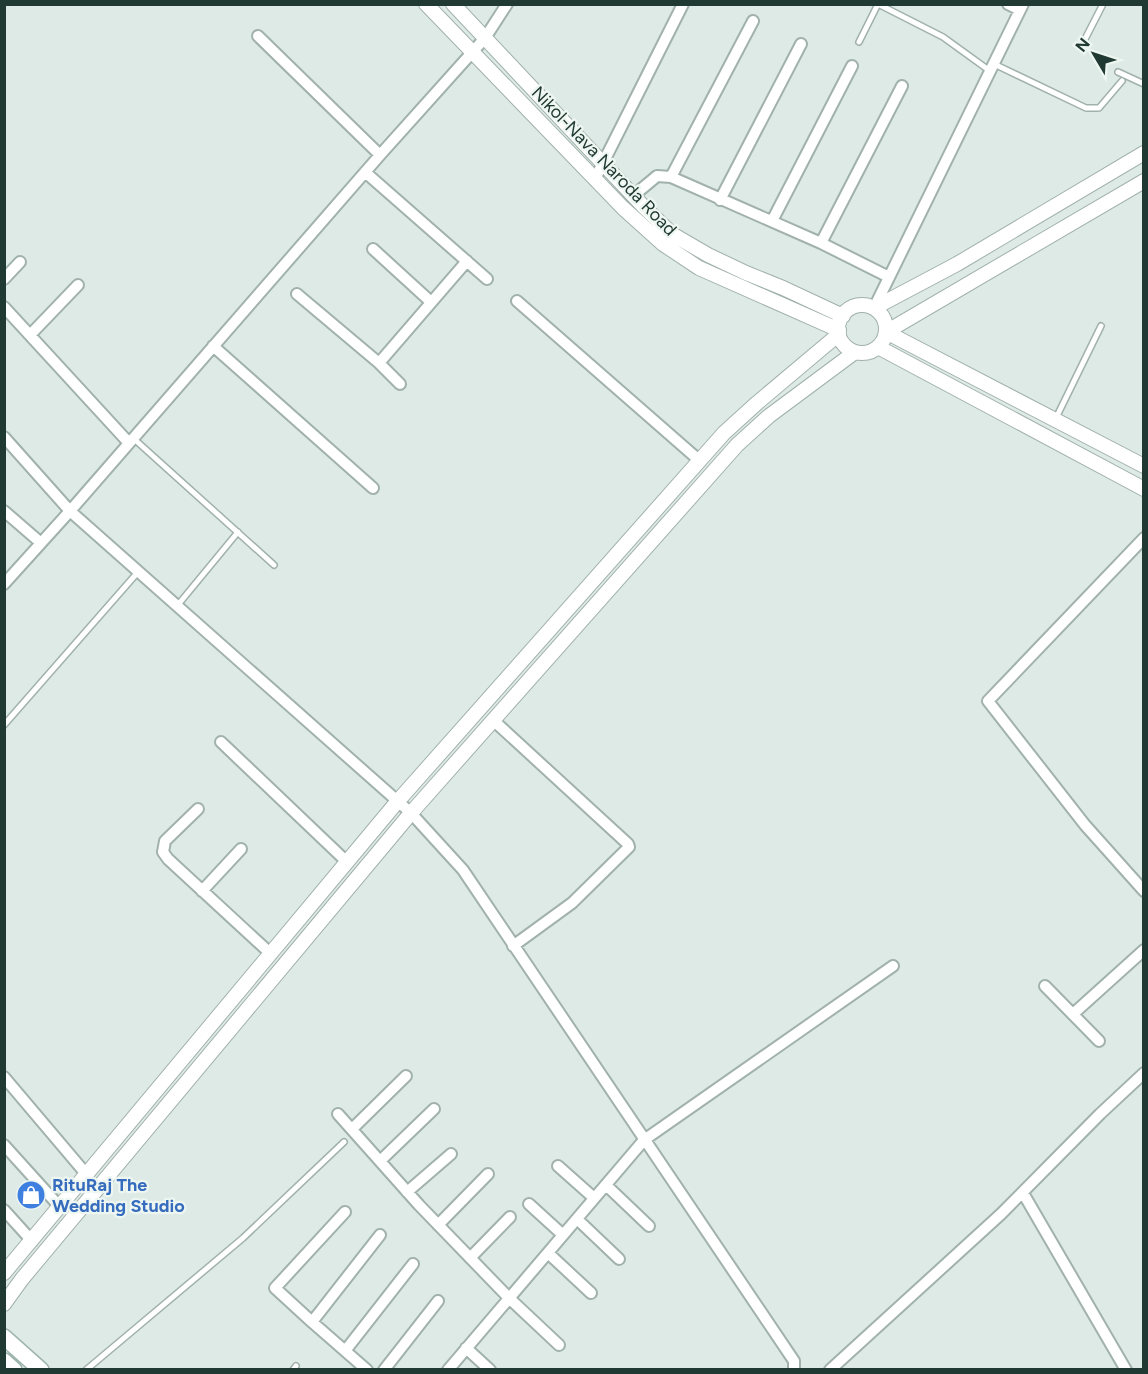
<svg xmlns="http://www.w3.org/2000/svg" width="1148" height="1374" viewBox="0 0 1148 1374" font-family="Figtree,sans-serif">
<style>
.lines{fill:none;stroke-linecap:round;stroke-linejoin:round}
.service-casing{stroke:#a1b1ac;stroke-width:8}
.minor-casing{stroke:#a1b1ac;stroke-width:14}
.tertiary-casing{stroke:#a1b1ac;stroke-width:16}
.secondary-casing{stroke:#9eb5ad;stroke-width:18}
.service{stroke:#fff;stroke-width:5}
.minor{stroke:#fff;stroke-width:10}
.tertiary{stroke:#fff;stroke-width:14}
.secondary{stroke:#fff;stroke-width:15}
.labels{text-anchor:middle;stroke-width:4.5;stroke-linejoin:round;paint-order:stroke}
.street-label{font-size:18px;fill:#203932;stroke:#eef6f2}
.shop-label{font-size:18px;font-weight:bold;fill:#366cbe;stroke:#eef6f2;text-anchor:start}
</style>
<rect width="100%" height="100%" fill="#deeae5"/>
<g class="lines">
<!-- service casing -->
<g class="service-casing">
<path id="service" d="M878,4l65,33 47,34
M859,42l19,-38
M1082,45l21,-41
M994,64l92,44h13l23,-27
M1118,72l26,12
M1056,418l45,-92
M133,438l141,127
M177,606l61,-74
M4,725l134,-153
M86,1370l157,-132 101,-96
M293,1370l3,-4"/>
</g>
<!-- minor casing -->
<g class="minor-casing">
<path id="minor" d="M1008,4l12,6
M753,21l-82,156 150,66 68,34
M258,36l122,119
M365,172l122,107
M595,179l88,-175
M633,196l24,-20 14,1
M720,200l81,-156
M772,221l80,-155
M821,243l81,-157
M373,249l58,53
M4,279l16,-17
M297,294l82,69
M517,301l183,160
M4,307l125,136
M874,308l149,-304
M30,335l48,-50
M213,346l160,142
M400,384l-21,-21 88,-102
M4,437l66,74 341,302 52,57 331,491v9
M4,511l37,32
M1144,538l-156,163 97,124 59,66
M4,584l66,-73 310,-356 105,-117 22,-34
M493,720l135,124 1,3 -57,56 -59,43
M221,742l126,120
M198,809l-33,32 -2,11 5,7 103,95
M202,891l39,-42
M1045,986l54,55
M1073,1014l71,-64
M4,1077l83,98
M338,1114l81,91 90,93 50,47
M352,1129l54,-53
M4,1145l56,62
M380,1161l54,-52
M558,1166l36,32
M606,1185l43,41
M407,1192l44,-38
M1023,1193l103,177
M529,1204l34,31
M4,1210l28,31
M345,1212l-70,76 37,34 55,48
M577,1219l42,40
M438,1225l50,-51
M548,1253l43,40
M470,1258l40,-41
M312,1322l68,-87
M466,1348l24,22
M345,1351l68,-87
M384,1370l54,-69
M448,1370l196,-230 249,-174
M830,1370l171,-156 99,-100 44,-41"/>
</g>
<!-- tertiary casing -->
<g class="tertiary-casing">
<path id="tertiary" d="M426,4l197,204 40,36 36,24 140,62
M453,4l190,202 29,28 36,21 38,18 37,15 60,28
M838 329a24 24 0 1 1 48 0a24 24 0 1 1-48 0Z
M874,308l83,-44 187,-111
M886,332l258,-151
M886,332l258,134
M878,347l266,142
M4,1273l393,-471 327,-369 33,-30 82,-69
M4,1304l18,-25 389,-466 326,-368 32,-29 86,-64"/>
</g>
<!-- secondary casing -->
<g class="secondary-casing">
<path id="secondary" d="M4,1337l37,33
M4,1361l10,9"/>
</g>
<!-- service -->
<use href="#service" class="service"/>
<!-- minor -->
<use href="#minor" class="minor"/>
<!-- tertiary -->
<use href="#tertiary" class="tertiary"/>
<!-- secondary -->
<use href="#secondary" class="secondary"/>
</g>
<!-- icons -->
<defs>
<g id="shop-disc" transform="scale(1.5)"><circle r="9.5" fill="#3f7fe0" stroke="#eef6f2"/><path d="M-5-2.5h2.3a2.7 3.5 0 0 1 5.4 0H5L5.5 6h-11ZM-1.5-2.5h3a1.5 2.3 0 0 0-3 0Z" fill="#fff"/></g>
</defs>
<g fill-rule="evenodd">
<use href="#shop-disc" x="31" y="1195"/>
</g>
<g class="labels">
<!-- street labels -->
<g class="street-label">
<text transform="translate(604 161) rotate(46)" y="6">Nikol-Nava Naroda Road</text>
</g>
<!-- shop labels -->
<g class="shop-label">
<text x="52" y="1191">RituRaj The<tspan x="52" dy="21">Wedding Studio</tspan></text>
</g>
</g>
<!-- border -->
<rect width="1148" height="1374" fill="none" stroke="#203932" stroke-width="12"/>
<!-- north arrow -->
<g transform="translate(1094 54) rotate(309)" stroke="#eef6f2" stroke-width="4.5" paint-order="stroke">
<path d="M0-4.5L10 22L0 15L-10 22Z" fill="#203932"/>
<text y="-9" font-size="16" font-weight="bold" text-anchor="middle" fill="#203932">N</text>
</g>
</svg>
